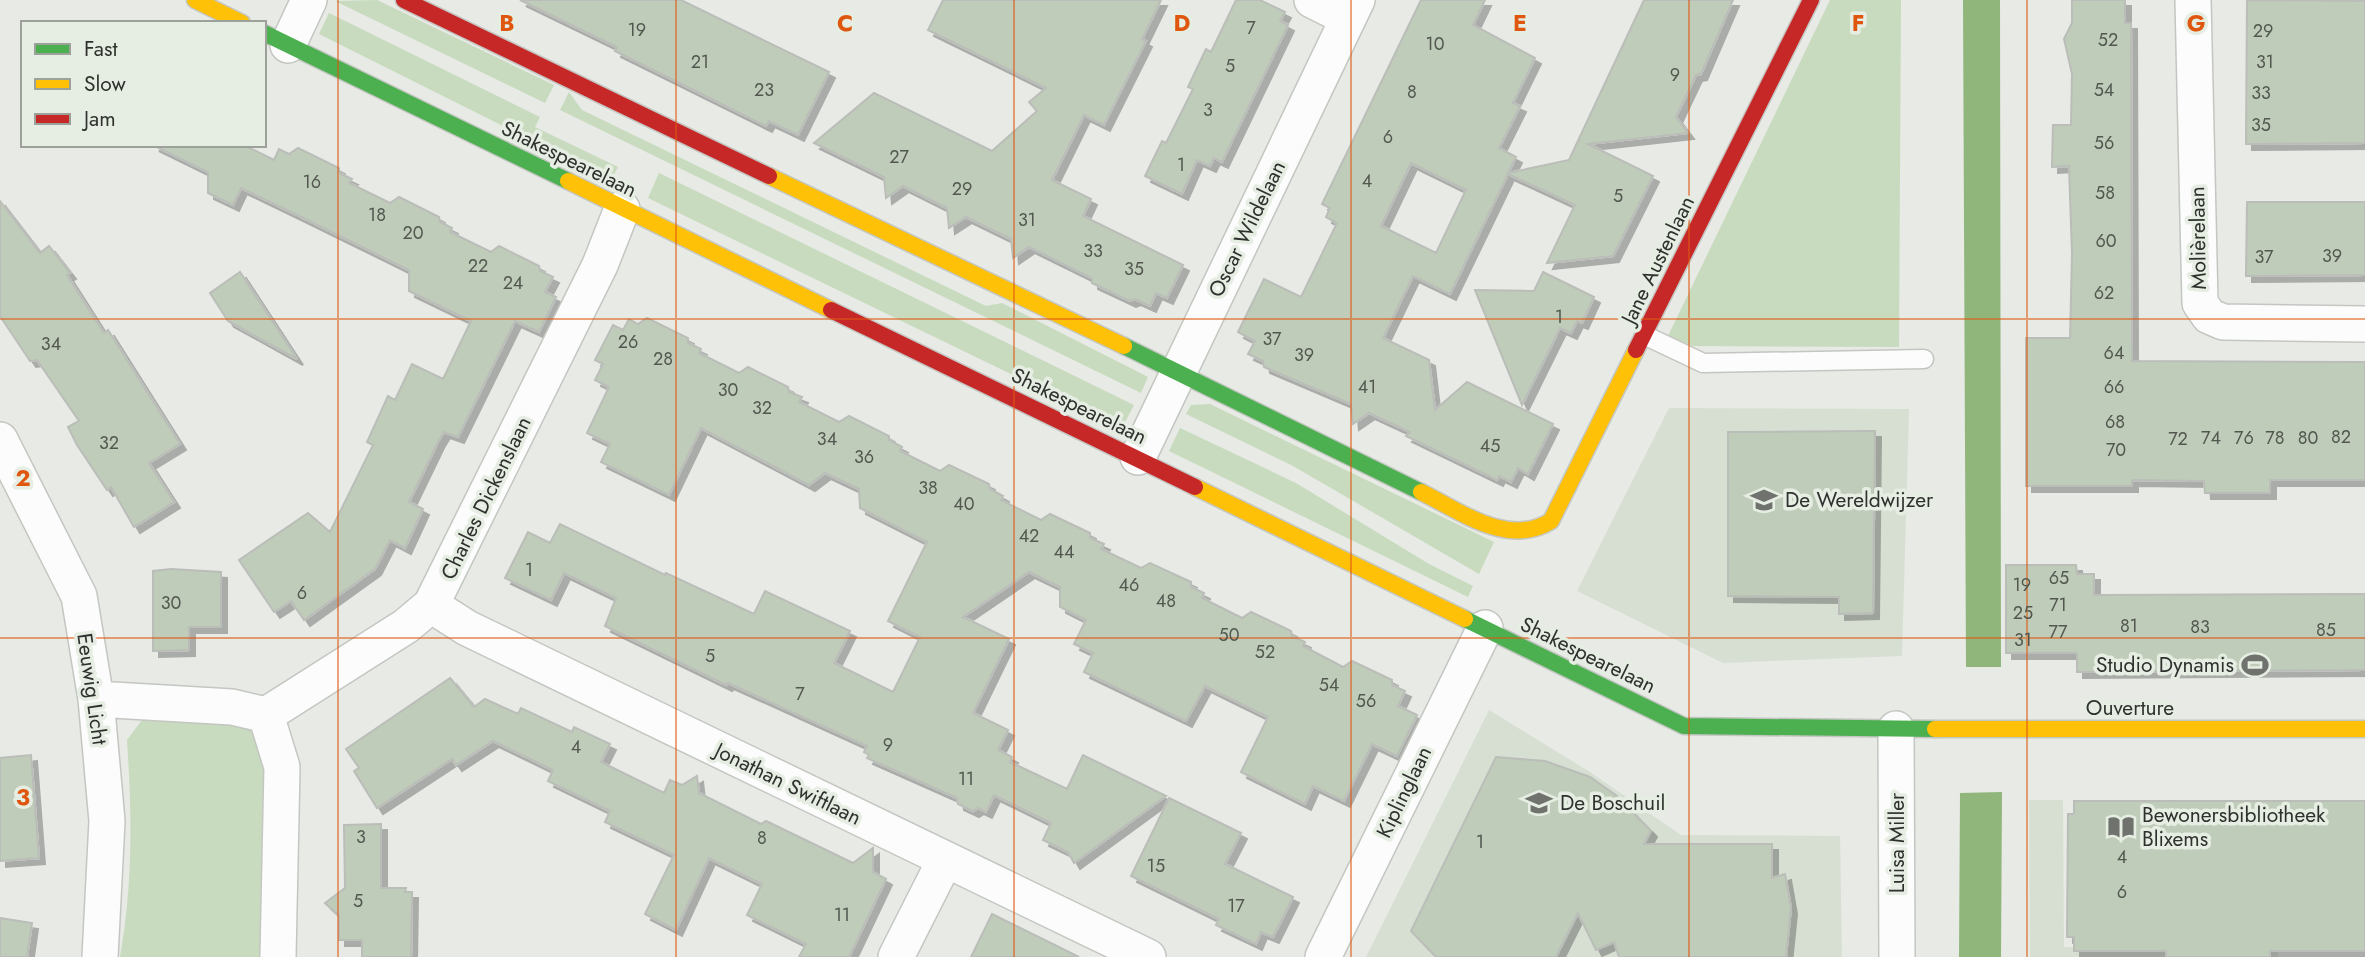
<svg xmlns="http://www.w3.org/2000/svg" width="2365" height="957" viewBox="0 0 2365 957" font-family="Jost,sans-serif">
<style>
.built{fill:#d7dfd3}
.green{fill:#c8dbbe}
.water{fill:#90b67c}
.building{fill:#c0ccba;stroke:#babdb8;stroke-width:2;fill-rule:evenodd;filter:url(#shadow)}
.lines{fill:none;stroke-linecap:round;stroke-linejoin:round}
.lane-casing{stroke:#c4c6c2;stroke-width:21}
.street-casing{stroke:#c4c6c2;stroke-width:38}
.fast-casing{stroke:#c4c6c2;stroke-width:19}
.slow-casing{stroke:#c4c6c2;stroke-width:19}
.jam-casing{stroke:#c4c6c2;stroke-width:19}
.lane{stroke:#fbfcfb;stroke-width:18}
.street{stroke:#fbfcfb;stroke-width:35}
.fast{stroke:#4caf50;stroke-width:16}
.slow{stroke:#ffc107;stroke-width:16}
.jam{stroke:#c62828;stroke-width:16}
.grid{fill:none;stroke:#df570e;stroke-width:2;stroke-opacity:0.55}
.labels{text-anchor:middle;stroke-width:7;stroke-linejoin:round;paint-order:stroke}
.number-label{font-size:18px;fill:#525850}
.street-label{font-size:21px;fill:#2e312d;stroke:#e6ede2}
.poi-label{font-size:21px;fill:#2e312d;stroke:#e6ede2;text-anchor:start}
.grid-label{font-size:23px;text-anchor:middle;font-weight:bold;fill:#df570e;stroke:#e6ede2;stroke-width:7;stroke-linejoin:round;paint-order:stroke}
</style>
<defs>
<filter id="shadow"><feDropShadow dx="6" dy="6" stdDeviation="0" flood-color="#0004"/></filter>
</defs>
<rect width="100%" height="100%" fill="#e7eae5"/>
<!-- built -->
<path class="built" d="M1669,408l240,1 -7,247 -179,7 -146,-72z
M1489,710l101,62 91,63 159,1 2,121h-476z
M2029,800h34l1,147 214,4v6h-248z"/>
<!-- green -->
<path class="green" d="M377,0l177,85 -9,18 -210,-102z
M1830,0h71l-2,347 -206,-1 -25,-10z
M329,13l211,104 -5,10 83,40 -7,13 -292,-146z
M569,92l13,18 404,196 16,-3 146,74 -7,16 -581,-283z
M659,173l475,232 -12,23 -474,-230z
M1210,404l284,138 -15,32 -186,-108 -107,-52 5,-9z
M1180,428l116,55 133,81 44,22 -5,11 -299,-146z
M239,717l15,13 10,24v203h-144c13,-73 12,-143 7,-217l15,-20z"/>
<!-- water -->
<path class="water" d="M1963,0h37l1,667h-35z
M2002,792l-1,165h-42l1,-164z"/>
<!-- building -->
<path class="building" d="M520,0h161l148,72 -31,63 -29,-14 -3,5 -151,-75 2,-4z
M943,0h218l-19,39 4,2 -42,84 -20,-10 -32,65 39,19 -8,17 100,49 -16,33 -11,-5 -6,13 -15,-7 -5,2 -38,-18v-5l-63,-31 -16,11 -2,-19 -45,-22 -17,11 -2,-20 -44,-22 -17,12 -2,-21 -70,-34 60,-50 118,58 45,-40 -8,-9 17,-14 -118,-58z
M1236,0h24l25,12 -5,9 8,4 -66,137 -8,-4 -4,8 -13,-6 -15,34 -37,-18 17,-35 4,2 27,-54 -5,-2 18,-38 5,3z
M1421,0h64l-12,25 62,33 -22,45 7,3 -21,42 17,9 -8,16 61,-13 75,-160h89l-32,74 -5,1 -20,42 12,16 -100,11 65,32 -40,80 -66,7 28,-58 -67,-31 -58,120 -37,-18 -30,62 46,22 6,50 32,-28 86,42 -25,50 -10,-6 -7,14 -12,-6 -2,4 -91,-44 4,-4 -41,-19 -16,11 -2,-20 -87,-37 -1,-6 -15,-7 7,-13 -17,-9 26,-53 37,18 36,-74 -11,-6 4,-9 -8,-4zM1411,163l55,27 -30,63 -55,-27z
M2072,0h53v23h6l1,338 233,1v118h-95v13h-65l-1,-12 -72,-1v6h-106v-148h44l2,-84 -3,-88 -17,1 1,-42h18l1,-51 -8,-35 8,-16z
M2247,0l118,1v142l-119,1z
M153,145h91l30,15 5,-11 10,5 9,-6 41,20v5l13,6 -3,4 41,20 9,-6 40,20 1,5 12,6 -2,4 41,20 8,-6 40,20 1,5 13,6 -8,15 11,5 -17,35 -24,-11 -57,116 -14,-5 -6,10 -29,60 14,7 -18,39 -15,-8 -15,29 -71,51 -13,-19 -17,11 -35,-52 69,-47 22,19 43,-87 -6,-3 21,-46 7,4 17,-36 31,15 28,-58 -62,-30v-21l-116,-57 -52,-25 -8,17 -25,-12v-21z
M0,201l40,52 9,-7 21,27 -3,2 37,58 4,-3 72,114 -31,19 25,39 -40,25 -23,-40 -4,3 -30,-45 -9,-18 11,-6 -42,-61 -7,1 -30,-45z
M2247,202h118v73l-119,1z
M240,272l57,87 -69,-38 -18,-28z
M1543,272l51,25 -12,26 -5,-2 -6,12 -11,-5 -38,77 -47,-115 59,1z
M647,318l41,20v5l13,6 -2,4 40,20 9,-6 40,20 1,5 13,5 -3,5 40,20 10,-6 40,20v4l13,7 -2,4 40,20 9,-6 40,19 1,5 13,7 -2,4 40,20 9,-6 40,19v5l14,6 -3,5 40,19 9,-5 41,19v5l13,6 -2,5 40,20 9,-6 40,19 1,5 13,6 -2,4 40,21 9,-6 40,19v5l13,6 -7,15 19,9 -20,41 -25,-12 -28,57 -31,-15 -8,18 -64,-32 27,-55 -63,-31 -19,35 -102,-49 9,-19 -19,-9 12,-24 -26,-13v-20l-31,-15 -66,45 46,22 -36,74 35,17 -10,20 14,7 -2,5 57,27 16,-34 83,41 -92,67 -6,-11 -25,-12 8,-17 -57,-28 -8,17 -8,-4 -5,3 -15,-7 -1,-6 -90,-40 2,-3 -5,-3 3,-6 -139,-63 -2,2 -121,-59 11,-28 -52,-25 -13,27 -46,-22 23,-46 22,11 10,-19 105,51 1,-2 88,41 11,-23 85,40 -16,32 59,29 27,-55 -32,-16 39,-79 -67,-34 -1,-19 -34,-16 -16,12 -108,-57 -32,67 -68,-33 9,-18 -23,-11 22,-46 -14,-7 8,-16 -8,-4 18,-35 10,5 6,-11 9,5z
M1875,431l-2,182 -34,1v-17l-111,-1v-164z
M2006,565h70l1,9h17v21l271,-1v76l-288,2v-19h-71z
M171,569l50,3v55h-32v23l-36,1v-80z
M450,678l24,29 11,-8 33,15 3,-6 51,24 2,-5 36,17 -9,18 63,31 6,-13 12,5 15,-9 2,17 62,31 5,-3 87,42 20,-15v24l13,7 -37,78h-50l7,-13 -59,-29 15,-31 -53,-26 -33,72 -31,-16 29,-59 -69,-33 5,-11 -62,-30 5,-11 -60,-29 -37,24 -4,-6 -75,49 -23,-37 5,-3 -13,-19z
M31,755l8,103 -39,3v-103z
M1496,757l49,4 45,16 27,19 34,35 -7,13h128v34l13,-4 6,34 -5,49h-167l-5,-15 -18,8 -18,-37 -22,44h-120l-25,-26z
M1169,798l72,35 -16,31 68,33 -20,40 -12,-5 -5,12 -40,-19 3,-6 -88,-43z
M2074,801h291v150h-95v6h-104v-6h-92v-14h-7l1,-123h6z
M381,824v64h25l-1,4h7l-1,65h-49v-17h-23v-24l-14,-13 20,-15 -1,-63z
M992,914l87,43h-108z
M0,918l32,5 -5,34h-27z"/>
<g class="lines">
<!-- lane casing -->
<g class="lane-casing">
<path id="lane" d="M1644,335l59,28 221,-4"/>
</g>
<!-- street casing -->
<g class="street-casing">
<path id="street" d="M1312,0l36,18
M2193,0l7,303 9,13 14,6 142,2
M288,45l21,-45
M0,440l79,156 17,103 11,122 -7,136
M1138,457l219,-457
M431,605l36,23 681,329
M96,699l136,8 34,8 140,-89 25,-21 169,-340 22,-56
M266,715l16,52 -4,190
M1896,729l1,228
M896,957l49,-97
M1323,957l162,-329"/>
</g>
<!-- fast casing -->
<g class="fast-casing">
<path id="fast" d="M264,33l304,148
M1124,346l297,146
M1465,619l219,107 251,3"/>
</g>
<!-- slow casing -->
<g class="slow-casing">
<path id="slow" d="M195,0l47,23
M769,176l355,170
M568,181l263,129
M1195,487l270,132
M1421,492c39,19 87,56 130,29l85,-171
M1935,729h430"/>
</g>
<!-- jam casing -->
<g class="jam-casing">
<path id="jam" d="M404,0l365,176
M831,310l364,177
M1636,350l175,-350"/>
</g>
<!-- lane -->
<use href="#lane" class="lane"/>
<!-- street -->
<use href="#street" class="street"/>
<!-- fast -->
<use href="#fast" class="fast"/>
<!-- slow -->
<use href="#slow" class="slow"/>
<!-- jam -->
<use href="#jam" class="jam"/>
</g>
<!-- grid -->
<path class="grid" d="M338,0v957M676,0v957M1014,0v957M1351,0v957M1689,0v957M2027,0v957M0,319h2365M0,638h2365"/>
<!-- icons -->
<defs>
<g id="school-bare" transform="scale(2.1)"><path d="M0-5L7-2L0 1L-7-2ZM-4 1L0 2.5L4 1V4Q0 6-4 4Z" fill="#6f726d" stroke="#e6ede2" stroke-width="2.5" paint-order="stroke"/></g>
<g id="stadium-bare" transform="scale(2.1)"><path d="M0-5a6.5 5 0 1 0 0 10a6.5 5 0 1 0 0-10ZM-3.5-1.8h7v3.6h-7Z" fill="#6f726d" stroke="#e6ede2" stroke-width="2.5" paint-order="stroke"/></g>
<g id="library-bare" transform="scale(2.1)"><path d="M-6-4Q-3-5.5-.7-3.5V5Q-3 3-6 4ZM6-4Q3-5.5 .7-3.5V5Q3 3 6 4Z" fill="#6f726d" stroke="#e6ede2" stroke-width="2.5" paint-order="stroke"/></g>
</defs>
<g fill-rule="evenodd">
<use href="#school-bare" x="1764" y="500"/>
<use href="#stadium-bare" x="2255" y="665"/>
<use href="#school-bare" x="1539" y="803"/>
<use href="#library-bare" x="2121" y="827"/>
</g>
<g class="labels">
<!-- number labels -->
<g class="number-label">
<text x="1251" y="34">7</text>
<text x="637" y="36">19</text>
<text x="2263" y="37">29</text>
<text x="2108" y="46">52</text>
<text x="1435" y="50">10</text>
<text x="700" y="68">21</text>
<text x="2265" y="68">31</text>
<text x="1230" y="72">5</text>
<text x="1675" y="81">9</text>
<text x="764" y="96">23</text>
<text x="2104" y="96">54</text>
<text x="1412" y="98">8</text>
<text x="2261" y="99">33</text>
<text x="1208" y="116">3</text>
<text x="2261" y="131">35</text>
<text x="1388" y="143">6</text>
<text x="2104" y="149">56</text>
<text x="899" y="163">27</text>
<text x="1181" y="171">1</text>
<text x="1367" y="187">4</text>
<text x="312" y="188">16</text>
<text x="962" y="195">29</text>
<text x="2105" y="199">58</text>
<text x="1618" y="202">5</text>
<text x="377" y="221">18</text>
<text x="1027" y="226">31</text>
<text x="413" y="239">20</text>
<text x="2106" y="247">60</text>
<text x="1093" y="257">33</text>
<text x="2332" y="262">39</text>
<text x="2264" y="263">37</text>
<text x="478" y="272">22</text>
<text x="1134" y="275">35</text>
<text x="513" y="289">24</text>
<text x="2104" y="299">62</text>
<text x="1559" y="323">1</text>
<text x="1272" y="345">37</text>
<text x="628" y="348">26</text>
<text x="51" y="350">34</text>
<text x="2114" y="359">64</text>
<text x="1304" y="361">39</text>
<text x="663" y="365">28</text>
<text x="1367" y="393">41</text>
<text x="2114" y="393">66</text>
<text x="728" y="396">30</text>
<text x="762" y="414">32</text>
<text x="2115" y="428">68</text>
<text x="2341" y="443">82</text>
<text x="2211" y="444">74</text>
<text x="2244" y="444">76</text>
<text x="2275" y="444">78</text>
<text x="2308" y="444">80</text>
<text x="827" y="445">34</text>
<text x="2178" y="445">72</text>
<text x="109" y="449">32</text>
<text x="1490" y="452">45</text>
<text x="2116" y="456">70</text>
<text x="864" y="463">36</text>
<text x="928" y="494">38</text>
<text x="964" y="510">40</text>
<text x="1029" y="542">42</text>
<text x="1064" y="558">44</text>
<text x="529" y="576">1</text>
<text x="2059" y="584">65</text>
<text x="1129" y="591">46</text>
<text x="2022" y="591">19</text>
<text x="302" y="599">6</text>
<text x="1166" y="607">48</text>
<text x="171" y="609">30</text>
<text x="2058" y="611">71</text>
<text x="2023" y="619">25</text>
<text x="2129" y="632">81</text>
<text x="2200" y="633">83</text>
<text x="2326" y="636">85</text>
<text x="2058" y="638">77</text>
<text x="1229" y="641">50</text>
<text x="2023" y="646">31</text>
<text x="1265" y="658">52</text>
<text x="710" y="662">5</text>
<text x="1329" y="691">54</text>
<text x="800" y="700">7</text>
<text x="1366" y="707">56</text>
<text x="888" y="751">9</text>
<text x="576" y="753">4</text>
<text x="966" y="785">11</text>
<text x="361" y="843">3</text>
<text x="762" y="844">8</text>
<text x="1480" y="848">1</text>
<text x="2122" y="863">4</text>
<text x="1156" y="872">15</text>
<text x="2122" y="898">6</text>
<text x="358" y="907">5</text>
<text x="1236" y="912">17</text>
<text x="842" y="921">11</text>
</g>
<!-- street labels -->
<g class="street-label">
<text transform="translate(569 159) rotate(26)" y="7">Shakespearelaan</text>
<text transform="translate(1247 229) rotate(-64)" y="7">Oscar Wildelaan</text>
<text transform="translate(2198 238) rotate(-91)" y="7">Molièrelaan</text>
<text transform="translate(1658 260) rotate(-64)" y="7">Jane Austenlaan</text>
<text transform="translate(1079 406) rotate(26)" y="7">Shakespearelaan</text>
<text transform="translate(486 498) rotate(-64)" y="7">Charles Dickenslaan</text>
<text transform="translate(1588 655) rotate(26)" y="7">Shakespearelaan</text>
<text transform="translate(92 689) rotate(82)" y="7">Eeuwig Licht</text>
<text x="2130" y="715">Ouverture</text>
<text transform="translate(788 784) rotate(26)" y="7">Jonathan Swiftlaan</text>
<text transform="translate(1404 792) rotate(-64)" y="7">Kiplinglaan</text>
<text transform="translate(1897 843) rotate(-90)" y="7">Luisa Miller</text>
</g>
<!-- poi labels -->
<g class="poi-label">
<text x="1785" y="507">De Wereldwijzer</text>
<text x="2234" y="672" text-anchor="end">Studio Dynamis</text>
<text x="1560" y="810">De Boschuil</text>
<text x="2142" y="822">Bewonersbibliotheek<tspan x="2142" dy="24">Blixems</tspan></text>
</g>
</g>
<g class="grid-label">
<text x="507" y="31">B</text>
<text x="845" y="31">C</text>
<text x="1182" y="31">D</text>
<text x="1520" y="31">E</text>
<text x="1858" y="31">F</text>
<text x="2196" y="31">G</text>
<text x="23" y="486">2</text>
<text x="23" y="805">3</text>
</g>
<!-- legend -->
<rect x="21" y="21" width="245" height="126" fill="#e6ede2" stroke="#9ca29a" stroke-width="2"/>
<rect x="35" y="44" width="35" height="10" fill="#4caf50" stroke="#9ca29a" stroke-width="2"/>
<text x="84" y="56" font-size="21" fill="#2e312d">Fast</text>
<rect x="35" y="79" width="35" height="10" fill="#ffc107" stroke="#9ca29a" stroke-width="2"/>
<text x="84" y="91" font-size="21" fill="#2e312d">Slow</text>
<rect x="35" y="114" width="35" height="10" fill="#c62828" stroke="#9ca29a" stroke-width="2"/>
<text x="84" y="126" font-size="21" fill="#2e312d">Jam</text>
</svg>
